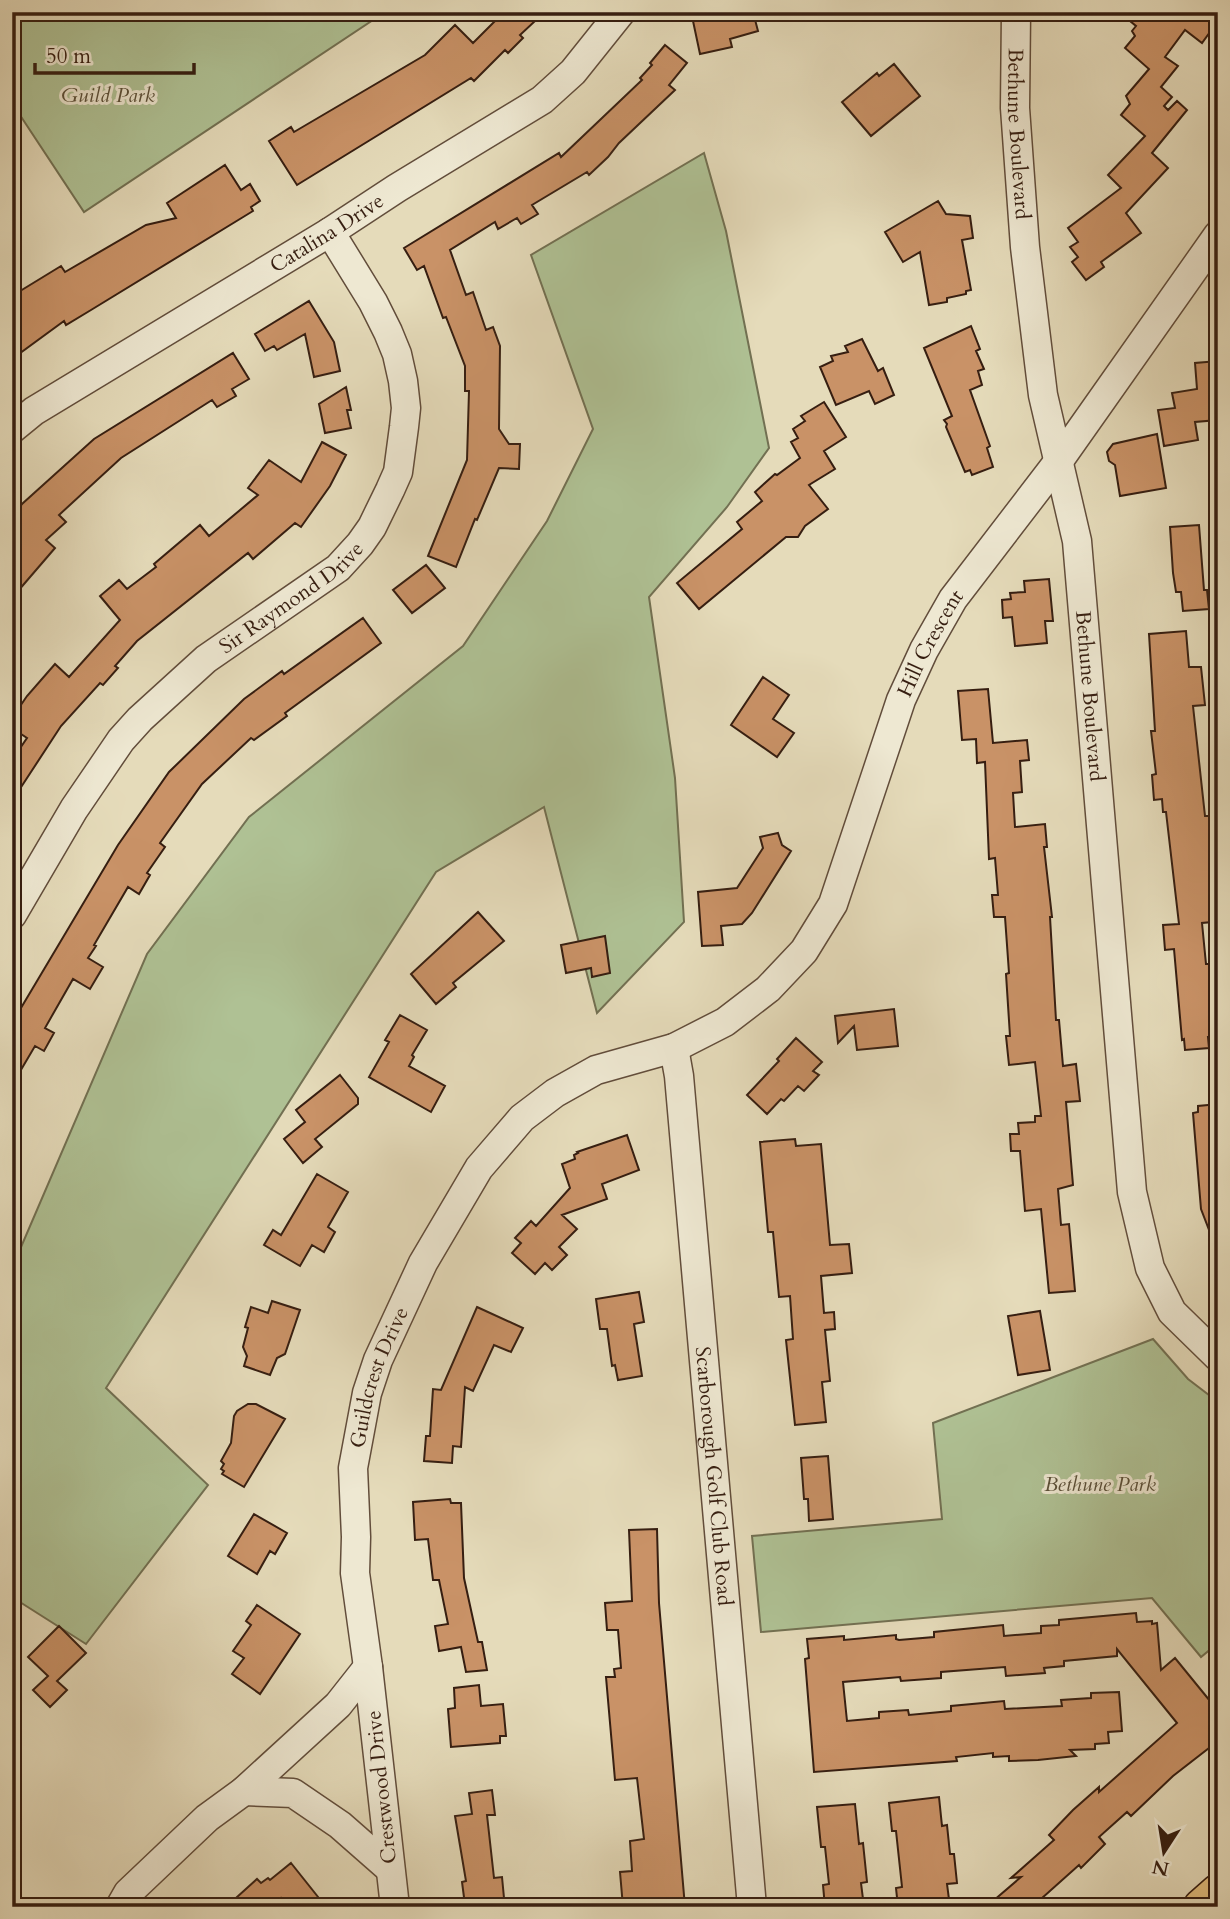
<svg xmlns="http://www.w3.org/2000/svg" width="1230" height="1919" viewBox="0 0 1230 1919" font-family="Cardo,serif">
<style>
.green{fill:#afc194;stroke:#727052;stroke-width:2}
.building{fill:#c99267;stroke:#361e11;stroke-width:2}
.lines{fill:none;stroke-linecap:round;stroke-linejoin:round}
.minor-casing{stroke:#624d3b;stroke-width:31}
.major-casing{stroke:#361e11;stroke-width:38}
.minor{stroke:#eee8d2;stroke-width:28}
.major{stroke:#e2be7d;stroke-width:35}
.labels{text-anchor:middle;stroke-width:6;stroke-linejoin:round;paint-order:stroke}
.park-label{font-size:21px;font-style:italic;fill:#5a4f38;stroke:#eee8d2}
.street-label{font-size:21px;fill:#361e11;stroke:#eee8d2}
</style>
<rect width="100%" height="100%" fill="#e5dbba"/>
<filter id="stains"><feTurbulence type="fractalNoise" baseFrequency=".00286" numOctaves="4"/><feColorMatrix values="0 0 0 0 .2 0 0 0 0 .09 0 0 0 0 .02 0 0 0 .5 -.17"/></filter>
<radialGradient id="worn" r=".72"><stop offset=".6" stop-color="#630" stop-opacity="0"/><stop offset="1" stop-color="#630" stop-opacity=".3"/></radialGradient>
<!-- green -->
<path class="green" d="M12,12h373l-301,200 -72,-109z
M704,153l22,78 43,217 -42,59 -78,90 26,181 9,144 -87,91 -53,-206 -108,65 -330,516 102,97 -122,159 -74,-47v-329l135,-314 102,-137 214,-171 84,-125 46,-92 -62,-174z
M1153,1339l35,40 30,23v241l-17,14 -49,-59 -391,34 -9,-96 190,-17 -9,-96z"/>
<!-- building -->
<path class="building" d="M504,12h22l8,10 -14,13 3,3 -15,15 -3,-3 -31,31 -3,-3 -174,107 -28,-44 22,-14 3,5 131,-77 30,-30 18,18z
M709,12h44l5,19 -28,8 2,8 -32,7 -7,-33 17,-4z
M1119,12h79l17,13 -13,18 -17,-13 -20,27 13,9 -17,21 11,10 -8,9 4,4 9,-9 10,9 -35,43 16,15 -42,45 15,20 -40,29 3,5 -18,13 -14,-18 6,-5 -8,-10 8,-5 -10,-14 53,-40 -13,-13 37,-39 -24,-21 9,-11 -4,-8 23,-27 -24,-21 10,-12 -3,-5 4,-5z
M665,45l22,18 -18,22 6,5 -56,53 -11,14 -19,18 -2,-3 -55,33 6,9 -17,10 -4,-6 -19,11 -3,-7 -45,28 16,45 7,-3 13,38 7,-3 7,19 -1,83 10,15h11l-1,25 -20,-1 -22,52 -2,-1 -19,48 -28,-11 39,-96 2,-69h-4v-25l-19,-49 -3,1 -19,-52 -7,4 -13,-22 155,-95 2,4 81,-77 -2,-2 12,-13 -2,-2z
M894,64l26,32 -49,40 -29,-34 35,-29 2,3z
M225,165l16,25 9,-6 10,17 -9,6 2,4 -162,99 -25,15 -2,-4 -52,38v-63l49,-30 4,6 81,-47 30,-7 -9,-15z
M938,201l8,13 24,2 3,22 -11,2 9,50 -5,1v3l-19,4v4l-18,3 -9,-53 -17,10 -18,-30z
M309,301l25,41 6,29 -26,6 -9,-43 -28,16 -3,-4 -9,5 -10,-17z
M971,326l9,23 -4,2 8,18 -6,2 4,14 -12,5 20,56 -3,2 6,19 -21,8 -2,-5 -5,2 -19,-45 1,-3 -3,-4 8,-4 -28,-68z
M862,339l16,32 5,-3 11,27 -19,9 -6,-13 -33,14 -16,-38 13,-6 -2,-5 17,-4 -3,-6z
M233,353l16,26 -17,10 4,7 -19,11 -5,-7 -91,58 -62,57 7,7 -20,18 9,8 -43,50v-82l10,-12 72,-65z
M1218,361v59l-23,2 3,18 -34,6 -6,-36 17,-2 -3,-15 25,-4 -2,-26z
M346,387l5,23h-4l4,18 -26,5 -6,-29z
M824,402l22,35 -22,14 11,18 -26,16 19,24 -23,17 -7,11h-12l-87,72 -22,-26 65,-54 -5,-7 25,-21 -7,-9 20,-18 2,1 23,-17 -9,-16 7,-4 -5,-9 12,-8 -4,-5z
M1157,434l9,54 -46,8 -5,-31 -6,-4 -2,-9 6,-8z
M322,442l24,13 -16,31 -29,41 -6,-4 -42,36 -5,-6 -111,88 -22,25 3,2 -15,17 -3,-2 -39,43 -49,75v-41l15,-22 -15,-10v-10l15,-22 28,-32 14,13 51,-57 -20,-24 19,-16 8,9 29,-22 -2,-3 46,-39 9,11 49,-41 -10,-7 21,-28 32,22z
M1199,525l5,65h3l2,19 -26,2 -2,-19h-5l-3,-19 -3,-46z
M426,565l19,23 -33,25 -19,-23z
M1049,579l4,42h-8l2,22 -32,3 -3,-29 -9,1 -1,-18 9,-1 -1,-6 15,-1 -1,-11z
M363,618l18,25 -96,70 2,3 -33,24 -3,-2 -49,46 -42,59 5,4 -18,26 3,2 -11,19 -11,-7 -34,58 2,1 -8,12 15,9 -13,22 -17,-10 -28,49 9,5 -10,18 -9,-5 -23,39v-62l106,-178 51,-73 75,-73 38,-28 2,3z
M1186,631l3,36h12l4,38 -12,1 12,110h4l5,58 4,-1v28l-8,1 2,20 -10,1 4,41h4l3,40 5,-1v34h-10l1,11 -24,2 -1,-11 -2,1 -8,-91 -9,1 -2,-25 16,-1 -13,-112h-3l-1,-13 -8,1 -2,-25 4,-1 -5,-43h4l-6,-97z
M763,677l26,18 -16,24 21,14 -17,24 -46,-32z
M988,689l5,54 34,-3 2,20 -9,1 2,31 -9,1 2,34 30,-3 2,23h-3l8,70h-2l6,103h3l4,46 13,-2 4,37 -14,1 7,83 -15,4 3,36 8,-1 6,67 -26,2 -8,-84 -16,2 -5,-60h-9l-1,-17h9l-1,-11 17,-1v-6h6l-6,-54 -26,3 -3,-29h4l-4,-62 3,-1 -4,-56h-11l-2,-22h6l-3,-37 -6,1 -4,-97 -8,1 -1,-24 -14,1 -4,-49z
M778,833l4,12 9,6 -39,62 -10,11 -21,2 2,19 -21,1 -4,-54 39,-4 26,-40 -3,-11z
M478,912l26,29 -51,42 3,4 -20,17 -25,-30z
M605,936l5,37 -18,4 -1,-9 -25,5 -5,-28z
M894,1009l4,37 -41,4 -3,-24 -16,17 -3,-27z
M400,1015l27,15 -15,25 2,2 -5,9 36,20 -14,26 -62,-35 20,-35 -4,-2z
M796,1038l26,24 -9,9 6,4 -15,16 -6,-5 -14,15 -3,-2 -14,15 -20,-19 32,-34 -2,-2z
M340,1075l18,23v6l-43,35 7,8 -19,16 -19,-24 21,-17 -9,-12z
M1218,1104v144h-2l-15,-39 -8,-96 5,-1v-6z
M627,1135l12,35 -37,14 5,15 -45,16 15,14 -18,18 8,8 -15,15 -7,-7 -10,11 -23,-21 9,-10 -6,-5 16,-17 5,5 34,-38 -8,-24 13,-5 -1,-4 4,-2 -1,-1z
M795,1139l1,7 25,-2 9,101 19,-1 3,29 -31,3 3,37 10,-1 1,17 -10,1 5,51 -8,1 4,40 -31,3 -9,-85 7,-1 -3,-43 -11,1 -6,-65h-5l-8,-90z
M317,1174l31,18 -20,35 7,5 -11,20 -12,-7 -12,21 -36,-21 9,-15 8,5z
M639,1292l5,30 -10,2 8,52 -24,4 -3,-15 -3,1 -5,-37h-7l-4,-30z
M272,1301l28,9 -15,44 -8,4 -7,17 -26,-9 3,-10 -4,-9 5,-19 -3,-1 6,-20 17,6z
M477,1307l46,21 -12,24 -17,-7 -21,46 -8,-4 -4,60 -8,-1 -1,17 -28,-2 2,-25h4l3,-47 8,1z
M1040,1311l10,59 -32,5 -10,-59z
M248,1404h8l29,15 -41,68 -22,-13 2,-3 -3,-2 3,-5 -3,-3 10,-18 3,-27 3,-5z
M828,1456l5,63 -24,2 -1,-22h-4l-3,-41z
M450,1499l1,4h10l3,75 14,64h4l5,28 -21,2 -5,-25 -22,4 -4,-25 13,-2 -9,-44h-6l-5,-41 -13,1 -2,-38z
M254,1514l33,19 -12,21 -5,-3 -13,23 -29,-18z
M657,1529l2,74 26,304h-62l-3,-35 12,-1 -2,-30 14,-2 -7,-61 -22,2 -9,-103h9l-1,-8 7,-1 -3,-38h-11l-2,-27 27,-2 -3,-71z
M257,1605l43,29 -40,60 -28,-20 12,-16 -11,-7 18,-26 -5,-4z
M1136,1613l1,9 15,-1v3l5,-1 4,47 14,-12 35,43 8,-7v47l-45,35 -42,40 -4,-4 -28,25 6,7 -24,24 -2,-3 -47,42h-46l35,-30 -10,1 43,-38 -5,-5 24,-25 26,-23v5l78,-69 -60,-74v7l-53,5v5l-20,2 1,5 -39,3 -1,-9 -64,5v6l-40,3 -1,-4 -57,5 4,39 32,-3v-6l29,-2 1,5 42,-4v-5l53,-5 1,8 57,-3 -1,-6 30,-2v-5l28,-1 3,39 -14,1 1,11 -14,1v5l-25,1 6,6 -38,4 -29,1v-5l-16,1v-4l-37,4 1,4 -143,11 -9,-113 4,-1 -2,-19 37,-3v4l52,-5v4l3,1 35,-3v-5l69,-7 1,11 37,-3v-7l18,-1v-5z
M59,1626l27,27 -29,28 10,9 -17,17 -17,-17 15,-14 -20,-19z
M479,1685l2,21 22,-2 3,32h-6v7l-49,4 -3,-38 7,-1 -1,-20z
M492,1790l3,25h-8l7,63 8,-1 2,21 -3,1 1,8 -37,-2 -3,-23 4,-1 -11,-65 17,-2 -3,-21z
M939,1797l3,29 5,-1 3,29h4l3,29 -10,1 3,23h-52l-2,-19 6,-1 -6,-56h-4l-3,-28z
M855,1804l4,40 4,-1 4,39 -6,1 3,24h-39l-2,-22 6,-1 -4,-37h-4l-4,-40z
M291,1863l35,44h-38l-7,-9 -11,9h-44l31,-28 4,4 7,-5 2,2z"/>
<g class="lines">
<!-- minor casing -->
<g class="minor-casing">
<g id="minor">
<path id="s1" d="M1016,12l-1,96 10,139 18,148 34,146 55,651 18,76 22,44 46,45"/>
<path id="s2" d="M12,429l22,-18 296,-179 67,-44 145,-88 31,-28 48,-60"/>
<path id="s3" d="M12,915l62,-106 47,-69 19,-21 66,-60 132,-91 22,-24 12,-17 18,-37 8,-18 6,-45 2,-19 -3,-27 -6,-27 -9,-22 -15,-30 -43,-70"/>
<path id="s4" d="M674,1048l5,28 73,831"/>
<path d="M244,1791l49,2 47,32 49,43"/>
<path d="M120,1907l8,-14 79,-75 37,-27 94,-86 30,-38"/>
<path id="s5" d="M395,1907l-27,-240 -13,-94 1,-36 -3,-69 14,-75 11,-33 45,-97 56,-95 43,-50 33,-25 41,-23 78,-22 51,-26 43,-33 36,-38 29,-47 68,-204 23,-50 29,-51 105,-137 160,-227"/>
</g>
</g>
<!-- major casing -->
<g class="major-casing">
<path id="major" d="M1201,1907l17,-15"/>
</g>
<!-- minor -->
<use href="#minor" class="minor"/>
<!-- major -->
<use href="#major" class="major"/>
</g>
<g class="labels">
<!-- park labels -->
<g class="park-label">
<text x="108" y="102">Guild Park</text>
<text x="1100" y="1491">Bethune Park</text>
</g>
<!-- street labels -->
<g class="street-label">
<text dy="7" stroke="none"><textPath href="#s1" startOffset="122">Bethune Boulevard</textPath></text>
<text dy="7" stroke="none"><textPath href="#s2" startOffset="371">Catalina Drive</textPath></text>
<text dy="7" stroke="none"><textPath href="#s3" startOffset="429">Sir Raymond Drive</textPath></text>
<text dy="7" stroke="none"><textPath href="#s5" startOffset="1503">Hill Crescent</textPath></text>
<text dy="7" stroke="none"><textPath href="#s1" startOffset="690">Bethune Boulevard</textPath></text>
<text dy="7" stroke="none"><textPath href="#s5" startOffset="536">Guildcrest Drive</textPath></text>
<text dy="7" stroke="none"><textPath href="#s4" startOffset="430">Scarborough Golf Club Road</textPath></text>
<text transform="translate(381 1787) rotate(-96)" y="7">Crestwood Drive</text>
</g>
</g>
<!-- margin -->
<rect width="1230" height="1919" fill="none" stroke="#e5dbba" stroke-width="42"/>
<rect x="14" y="14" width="1202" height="1891" fill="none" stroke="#361e11" stroke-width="3.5"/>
<rect x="21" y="21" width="1188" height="1877" fill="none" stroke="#361e11" stroke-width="2"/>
<!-- north arrow -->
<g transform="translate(1164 1852) rotate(192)" stroke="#eee8d2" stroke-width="5" paint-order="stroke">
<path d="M0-5L12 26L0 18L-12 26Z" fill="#361e11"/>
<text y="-10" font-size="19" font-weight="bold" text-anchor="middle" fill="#361e11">N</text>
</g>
<!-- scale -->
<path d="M35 63v10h159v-10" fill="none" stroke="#361e11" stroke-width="3.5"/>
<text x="46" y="63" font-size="21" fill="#361e11" stroke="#eee8d2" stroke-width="5" paint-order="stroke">50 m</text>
<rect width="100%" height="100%" filter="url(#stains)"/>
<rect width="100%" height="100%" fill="url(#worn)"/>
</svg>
